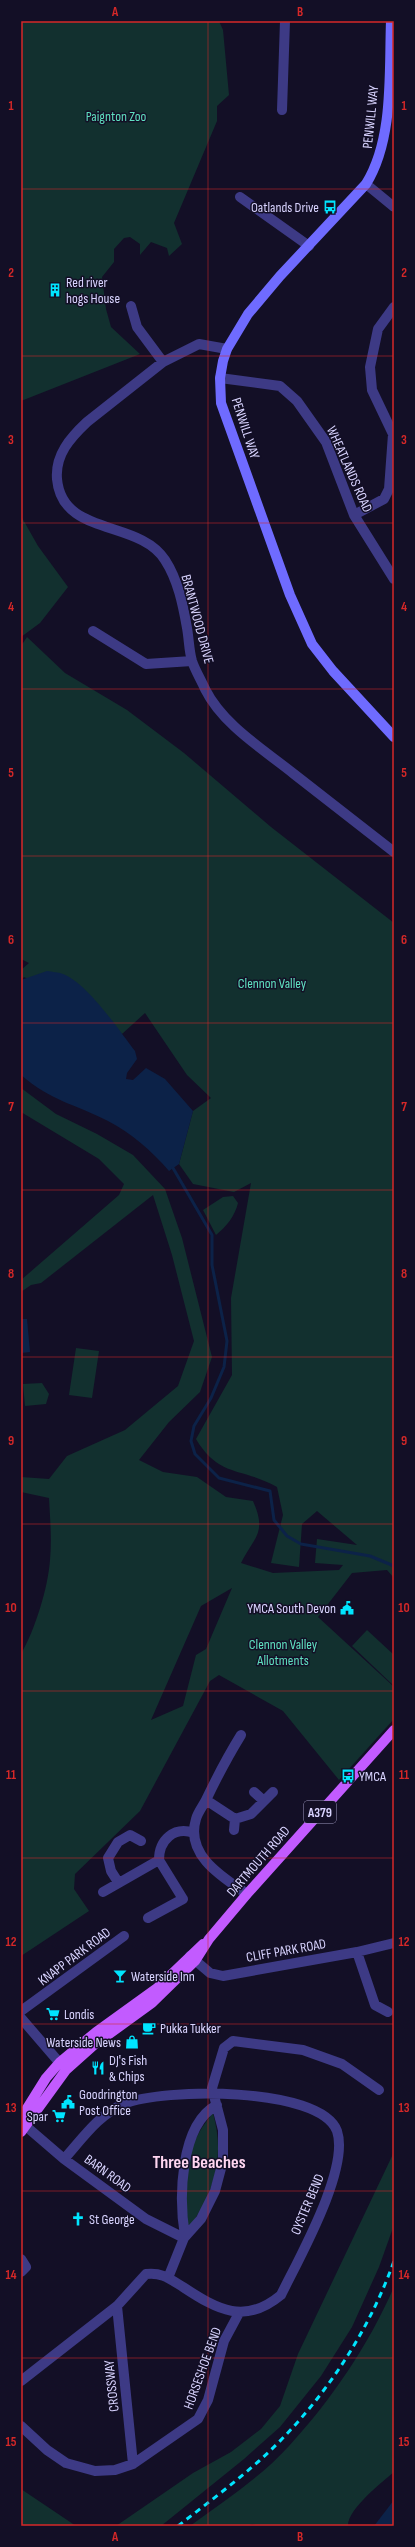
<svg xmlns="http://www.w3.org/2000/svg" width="415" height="2547" viewBox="0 0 415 2547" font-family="'Sofia Sans Condensed',sans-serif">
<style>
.green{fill:#12302f;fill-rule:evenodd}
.water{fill:#0c2248}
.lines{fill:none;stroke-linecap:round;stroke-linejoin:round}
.stream{stroke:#0c2248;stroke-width:3}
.street{stroke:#3d3a85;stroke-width:10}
.secondary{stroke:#6f6bff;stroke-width:10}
.primary{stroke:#c25bff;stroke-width:10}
.rail{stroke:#00e5ff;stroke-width:3;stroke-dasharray:6 5;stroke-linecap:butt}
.grid{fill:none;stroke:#d62828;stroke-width:1;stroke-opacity:0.55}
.labels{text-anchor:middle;stroke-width:3;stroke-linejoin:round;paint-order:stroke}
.shield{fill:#130f26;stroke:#9e99be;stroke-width:1}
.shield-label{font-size:13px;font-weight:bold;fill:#d9d4ff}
.park-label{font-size:14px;fill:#5fe0c0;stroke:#130f26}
.street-label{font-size:14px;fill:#d9d4ff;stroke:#130f26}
.poi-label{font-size:14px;fill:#d9d4ff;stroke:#130f26;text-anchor:start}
.district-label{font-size:18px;font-weight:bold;fill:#ffd6f0;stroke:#130f26}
.neatline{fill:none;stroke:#d62828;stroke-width:1.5}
.grid-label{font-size:13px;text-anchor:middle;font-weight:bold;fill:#d62828}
</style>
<rect width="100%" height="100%" fill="#130f26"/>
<!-- green -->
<path class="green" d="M21,21h198l4,9 6,65 -12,11v15l-43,102 8,21 -13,12 -2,-8 -16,-6 -11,13v-11l-10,-7 -6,1 -10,11v13l-12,15 4,32 5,18 29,27 -119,47z
M21,516l17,30 30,41 -28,36 -19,14z
M27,637l38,36 62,37 57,43 87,74 123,96v655l-7,-8 -35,3 -34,44 75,69 1,33 -55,61 -56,-69 -64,-36 -9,6 -70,130 -65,63 -1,15 15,22 -68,45v-302c14,-24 27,-66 29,-94 2,-21 0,-42 -1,-62l-28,-6v-15l28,2 18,-23 58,-26 53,-44 16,-45 -22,-86 -19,-60 -112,88 -10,2 -10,7v-12l98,-85 5,-11 -25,-25 -78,-47v-24l35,26 41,20 36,21 32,34 17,49 30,119 -12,35 -31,30 -30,38 24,12 34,5 29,20 27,4c14,32 2,35 -12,62l32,10 66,-3 4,-5 -28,-2 2,-24 40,6 -40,-34 -15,13 -3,43 -28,-4 12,-48 -6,-28c-35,-20 -58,-9 -81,-48l36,-64 -1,-77 20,-115 -17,9 -41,-8 -14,-20 14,-53 18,-13 -24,-23 -42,-62 -23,21 -16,-18 -82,-39 -3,3v-10l8,-7 -8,-4v-313zM232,1588l-26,61 -10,6 -13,51 -32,14 50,-114z
M233,1196l5,7c-3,13 -12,24 -22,32l-13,-25 20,-13z
M76,1348l23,3 -7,47 -23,-3z
M42,1383l7,11 -3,10 -21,2 -2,-22z
M367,1630l27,25 -1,30 -41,-39z
M213,2113c12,44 2,78 -24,115 -7,-15 -3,-55 1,-73 3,-15 13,-30 23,-42z
M394,2152v73l-15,42 -27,60 -31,49 -41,51 -36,32 -83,67h-45l77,-53 38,-21 30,-23 19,-23 18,-52z
M394,2287v185c-12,10 -47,38 -46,54h-88l-8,-2 -5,2h-57c34,-25 71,-49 99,-80 43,-47 79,-100 105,-159z
M21,2489l55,37h-55z"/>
<!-- water -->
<path class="water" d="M47,971c5,1 11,1 16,3 25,10 55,55 72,77l2,8 -10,14 -1,6 7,1 13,-12 19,11 28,32 -14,53 -10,7c-17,-20 -38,-38 -61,-50 -33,-17 -57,-20 -87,-46v-95z
M21,1319h6l3,33 -9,1z
M394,2500v26h-20z"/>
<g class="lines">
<!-- stream -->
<path class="stream" d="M173,1168l39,67v30l15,76 -3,26 -13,31 -17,28 -3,15 4,13 24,24 51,13 4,29 13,16 14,8 69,12 24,10"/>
<!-- street -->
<path class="street" d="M282,110l3,-89
M366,184l28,23
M240,197l69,49
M131,306l6,21 26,35
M227,349l-28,-5 -36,18 -76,60c-17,16 -32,33 -30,57 5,58 82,40 108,81 13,20 18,45 22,68 2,11 2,23 5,33 3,9 9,19 13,28 18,36 58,60 89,85 33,26 67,52 100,78
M220,378l60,8 17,15 29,41 28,73 40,64
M354,515l30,-16 5,-10 4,-55 -21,-44 -2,-23 8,-38 16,-22
M93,631l53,33 46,-3
M241,1735c-13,21 -24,42 -35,65 -3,6 -8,12 -10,19 -11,36 26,58 51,75
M206,1800l29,19 -1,11
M264,1801l9,-9
M235,1819l16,-5 13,-13 -10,-9
M118,1882l-7,-11 -3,-13 10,-16 12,-7 11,6
M103,1892l56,-32c0,-20 15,-34 35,-27
M148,1918l35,-19 -24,-39
M357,1952l18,53 13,7
M190,1956l20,17 13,3 134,-24 37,-9
M21,2011l103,-75
M21,2018l43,50
M21,2122l43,37 82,60 38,19
M185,2236c-6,-36 -6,-111 32,-131
M21,2259l5,8 -5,5
M168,2278l16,-40 17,-19 14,-28 8,-30v-31l-11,-42 12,-40 9,-7 70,9 39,14 37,26
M117,2306l16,158
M21,2381l96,-75 29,-32c16,-2 24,5 37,13 35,23 62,38 98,8 17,-35 69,-126 56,-164 -17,-45 -176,-43 -213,-27 -25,10 -42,35 -60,55
M21,2426l26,24 19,13 29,8 20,-1 18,-6 65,-45 10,-19 16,-59 15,-28"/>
<!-- secondary -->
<path class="secondary" d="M391,21c-2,52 3,118 -25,163l-86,92 -32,38 -21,35 -4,12 -3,17 1,25 69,192 22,49 21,27 61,66"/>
<!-- primary -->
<path class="primary" d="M21,2118l25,-40 14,-16 36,-30 61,-44 46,-44
M21,2132l45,-62 28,-25 58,-42 43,-42 14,-22 38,-45 147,-164"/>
<!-- rail -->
<path class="rail" d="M178,2526c27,-21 55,-42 81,-65 59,-53 108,-124 135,-200"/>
</g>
<!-- grid -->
<path class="grid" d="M208,21v2505M21,189h373M21,356h373M21,523h373M21,689h373M21,856h373M21,1023h373M21,1190h373M21,1357h373M21,1524h373M21,1691h373M21,1858h373M21,2024h373M21,2191h373M21,2358h373"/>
<!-- icons -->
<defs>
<g id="bus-bare" transform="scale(1.08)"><path d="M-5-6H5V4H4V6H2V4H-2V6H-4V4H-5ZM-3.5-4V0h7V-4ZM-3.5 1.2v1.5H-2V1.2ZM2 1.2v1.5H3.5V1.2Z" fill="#00e5ff" stroke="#130f26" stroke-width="2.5" paint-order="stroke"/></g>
<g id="building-bare" transform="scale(1.08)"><path d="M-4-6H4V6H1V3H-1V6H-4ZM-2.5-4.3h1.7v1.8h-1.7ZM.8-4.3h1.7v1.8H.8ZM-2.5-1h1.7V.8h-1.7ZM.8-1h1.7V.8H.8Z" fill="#00e5ff" stroke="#130f26" stroke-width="2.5" paint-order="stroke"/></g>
<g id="civic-bare" transform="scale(1.08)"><path d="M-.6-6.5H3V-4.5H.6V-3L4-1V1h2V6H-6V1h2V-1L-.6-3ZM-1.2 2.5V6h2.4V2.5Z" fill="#00e5ff" stroke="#130f26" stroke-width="2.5" paint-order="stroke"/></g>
<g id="bar-bare" transform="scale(1.08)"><path d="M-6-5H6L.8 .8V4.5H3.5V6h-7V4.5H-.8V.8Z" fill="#00e5ff" stroke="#130f26" stroke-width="2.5" paint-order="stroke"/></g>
<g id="supermarket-bare" transform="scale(1.08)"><path d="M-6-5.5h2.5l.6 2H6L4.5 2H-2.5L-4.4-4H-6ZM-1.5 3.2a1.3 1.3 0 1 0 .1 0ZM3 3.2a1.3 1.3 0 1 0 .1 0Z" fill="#00e5ff" stroke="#130f26" stroke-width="2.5" paint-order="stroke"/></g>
<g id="cafe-bare" transform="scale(1.08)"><path d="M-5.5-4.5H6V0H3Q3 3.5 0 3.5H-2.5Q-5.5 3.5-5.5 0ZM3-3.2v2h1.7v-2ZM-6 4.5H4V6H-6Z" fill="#00e5ff" stroke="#130f26" stroke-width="2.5" paint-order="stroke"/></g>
<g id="shop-bare" transform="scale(1.08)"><path d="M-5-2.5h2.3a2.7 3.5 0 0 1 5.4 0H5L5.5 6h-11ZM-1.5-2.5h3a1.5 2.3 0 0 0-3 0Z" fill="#00e5ff" stroke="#130f26" stroke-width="2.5" paint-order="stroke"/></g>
<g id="restaurant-bare" transform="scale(1.08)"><path d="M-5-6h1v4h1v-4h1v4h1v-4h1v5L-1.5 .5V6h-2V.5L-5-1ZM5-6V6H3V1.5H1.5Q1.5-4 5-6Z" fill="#00e5ff" stroke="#130f26" stroke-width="2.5" paint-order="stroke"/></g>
<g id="church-bare" transform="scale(1.08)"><path d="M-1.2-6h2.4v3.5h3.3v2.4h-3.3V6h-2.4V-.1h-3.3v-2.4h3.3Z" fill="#00e5ff" stroke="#130f26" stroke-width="2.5" paint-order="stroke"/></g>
</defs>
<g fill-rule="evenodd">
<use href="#bus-bare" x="330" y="207"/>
<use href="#building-bare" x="55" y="290"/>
<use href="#civic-bare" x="347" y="1608"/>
<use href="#bus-bare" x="348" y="1776"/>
<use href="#bar-bare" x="120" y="1976"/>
<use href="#supermarket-bare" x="53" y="2014"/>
<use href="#cafe-bare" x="149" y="2028"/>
<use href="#shop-bare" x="132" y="2042"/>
<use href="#restaurant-bare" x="98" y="2068"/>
<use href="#civic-bare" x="68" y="2102"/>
<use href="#supermarket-bare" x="59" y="2116"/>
<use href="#church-bare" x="78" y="2219"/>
</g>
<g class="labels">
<!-- shield labels -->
<rect class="shield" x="304" y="1801" width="32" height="22" rx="3"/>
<g class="shield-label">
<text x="320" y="1817">A379</text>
</g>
<!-- park labels -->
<g class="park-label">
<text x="116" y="121">Paignton Zoo</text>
<text x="272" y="988">Clennon Valley</text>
<text x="283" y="1649">Clennon Valley<tspan x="283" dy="16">Allotments</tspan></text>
</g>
<!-- street labels -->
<g class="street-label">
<text transform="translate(370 117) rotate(-84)" y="5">PENWILL WAY</text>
<text transform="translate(246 428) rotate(72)" y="5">PENWILL WAY</text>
<text transform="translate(350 469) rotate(66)" y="5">WHEATLANDS ROAD</text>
<text transform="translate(198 619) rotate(75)" y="5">BRANTWOOD DRIVE</text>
<text transform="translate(258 1861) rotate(-49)" y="5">DARTMOUTH ROAD</text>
<text transform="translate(286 1950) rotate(-10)" y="5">CLIFF PARK ROAD</text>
<text transform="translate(74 1956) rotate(-37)" y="5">KNAPP PARK ROAD</text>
<text transform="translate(108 2173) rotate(36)" y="5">BARN ROAD</text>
<text transform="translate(307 2204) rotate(-67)" y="5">OYSTER BEND</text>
<text transform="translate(202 2368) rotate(-70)" y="5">HORSESHOE BEND</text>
<text transform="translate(111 2386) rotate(-96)" y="5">CROSSWAY</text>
</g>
<!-- poi labels -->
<g class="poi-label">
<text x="319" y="212" text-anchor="end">Oatlands Drive</text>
<text x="66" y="287">Red river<tspan x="66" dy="16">hogs House</tspan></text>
<text x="336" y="1613" text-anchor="end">YMCA South Devon</text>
<text x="359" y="1781">YMCA</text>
<text x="131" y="1981">Waterside Inn</text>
<text x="64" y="2019">Londis</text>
<text x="160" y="2033">Pukka Tukker</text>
<text x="121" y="2047" text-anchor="end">Waterside News</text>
<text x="109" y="2065">DJ's Fish<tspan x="109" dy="16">&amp; Chips</tspan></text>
<text x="79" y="2099">Goodrington<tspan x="79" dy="16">Post Office</tspan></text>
<text x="48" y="2121" text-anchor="end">Spar</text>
<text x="89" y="2224">St George</text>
</g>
<!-- district labels -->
<g class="district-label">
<text x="199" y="2168">Three Beaches</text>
</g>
</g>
<!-- border -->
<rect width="415" height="2547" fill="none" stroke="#130f26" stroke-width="44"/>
<rect x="22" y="22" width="371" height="2503" class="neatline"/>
<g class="grid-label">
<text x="115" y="16">A</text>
<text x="300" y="16">B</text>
<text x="11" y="110">1</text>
<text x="404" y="110">1</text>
<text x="11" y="277">2</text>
<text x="404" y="277">2</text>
<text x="11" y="444">3</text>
<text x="404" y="444">3</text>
<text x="11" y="611">4</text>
<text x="404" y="611">4</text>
<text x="11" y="777">5</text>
<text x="404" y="777">5</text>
<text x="11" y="944">6</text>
<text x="404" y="944">6</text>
<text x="11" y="1111">7</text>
<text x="404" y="1111">7</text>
<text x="11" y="1278">8</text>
<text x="404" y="1278">8</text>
<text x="11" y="1445">9</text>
<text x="404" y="1445">9</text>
<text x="11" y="1612">10</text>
<text x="404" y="1612">10</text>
<text x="11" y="1779">11</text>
<text x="404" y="1779">11</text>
<text x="11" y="1946">12</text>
<text x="404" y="1946">12</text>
<text x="11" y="2112">13</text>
<text x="404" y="2112">13</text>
<text x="11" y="2279">14</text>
<text x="404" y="2279">14</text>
<text x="11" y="2446">15</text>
<text x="404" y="2446">15</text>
<text x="115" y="2541">A</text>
<text x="300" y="2541">B</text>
</g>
</svg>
